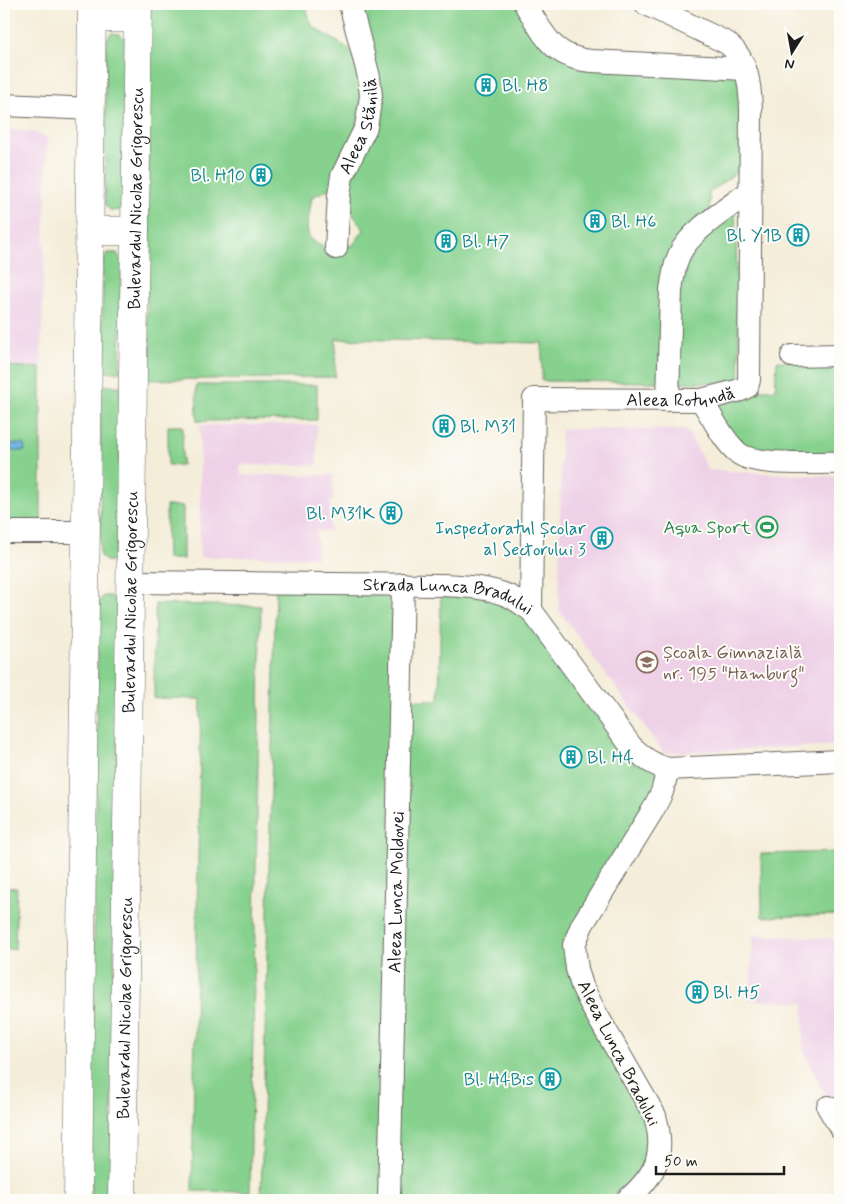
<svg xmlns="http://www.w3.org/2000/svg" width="844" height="1204" viewBox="0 0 844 1204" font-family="Mynerve,sans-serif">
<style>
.built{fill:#eed0e7}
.green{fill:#87d18e;stroke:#527655}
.water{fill:#6bb1e1;stroke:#44667e}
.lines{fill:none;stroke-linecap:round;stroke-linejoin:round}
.minor-casing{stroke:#68655e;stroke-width:24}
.major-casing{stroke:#68655e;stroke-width:29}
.minor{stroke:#fff;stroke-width:22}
.major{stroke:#fff;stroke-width:28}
.labels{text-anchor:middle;stroke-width:4;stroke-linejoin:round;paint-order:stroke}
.culture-label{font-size:18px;fill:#0d838f;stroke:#fdfcf7;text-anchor:start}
.street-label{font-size:18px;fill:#1c1c1c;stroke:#fdfcf7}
.leisure-label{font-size:18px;fill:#27864d;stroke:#fdfcf7;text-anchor:end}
.education-label{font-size:18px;fill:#785e54;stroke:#fdfcf7;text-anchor:start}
</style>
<rect width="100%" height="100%" fill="#fdfcf7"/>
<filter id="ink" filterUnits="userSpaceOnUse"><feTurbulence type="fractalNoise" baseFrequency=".02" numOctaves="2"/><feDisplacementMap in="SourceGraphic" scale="10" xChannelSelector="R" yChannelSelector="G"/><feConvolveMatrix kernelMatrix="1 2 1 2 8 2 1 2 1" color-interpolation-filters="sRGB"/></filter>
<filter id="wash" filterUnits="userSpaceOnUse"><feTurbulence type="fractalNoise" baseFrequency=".0096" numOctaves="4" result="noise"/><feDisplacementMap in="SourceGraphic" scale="20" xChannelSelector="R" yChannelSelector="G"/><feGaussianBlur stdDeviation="1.12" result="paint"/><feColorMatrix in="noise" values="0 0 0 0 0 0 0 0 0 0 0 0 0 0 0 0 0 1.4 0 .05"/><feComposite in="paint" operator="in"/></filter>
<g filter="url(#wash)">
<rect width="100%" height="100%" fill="#f4edd9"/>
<!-- built -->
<path class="built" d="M4,129l29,3 14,6 -6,230 -37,-2z
M200,425h117v40h-77l1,10h92v25l-3,1v30h-14l1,26h-117z
M561,429l126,1 21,40 132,7v268l-176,8 -105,-143z
M753,935l87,4v165h-11l-26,-56 1,-45 -54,-3z"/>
<!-- green -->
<path class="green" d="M149,4h156l7,22 40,25 9,26 2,15 -8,43 -22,52 -21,10 -5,30 2,11c16,13 24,11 44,7l11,-15 -25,-35 7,-28 20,-40 5,-31 -1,-9 -20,-83h175c20,30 27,54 67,57l153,8 5,19v74l-41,31 1,30 25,-20 5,180 -198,-2v-38l-206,-4 -1,38 -188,3z
M111,33l8,1 6,5 -2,165 -4,6 -8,1 -6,-6 1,-165z
M107,253h10l5,9 -2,110h-18l1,-110z
M777,361l63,3v99l-80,-2 -59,-61 40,-10h34z
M4,366l37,2v153h-37z
M196,385h121v35l-120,1z
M101,386h19l-2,168 -5,7h-7l-6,-5z
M168,426h15l-1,39h-14z
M166,506h17v53h-16z
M276,584h127l-2,116h38l2,-115 70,12 120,149 37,23 -94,176 85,186 -32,69h-366z
M103,596h8l8,7 -8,597h-20l7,-596z
M155,604l106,2 -11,586 -58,-1 9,-492 -47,-1z
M840,852v63l-78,2 -1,-63z
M4,887l13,1 -2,61h-11z"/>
<!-- water -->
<path class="water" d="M4,444h20l1,7h-21z"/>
</g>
<g filter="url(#ink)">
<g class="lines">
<!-- minor casing -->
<g class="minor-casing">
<g id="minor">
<path d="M525,4c19,30 27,54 67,57l153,8"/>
<path d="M4,105l88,4"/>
<path id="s1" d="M336,248l3,-53 3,-19 24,-49 5,-31 -2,-19 -19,-73"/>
<path d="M792,356l48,-1"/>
<path d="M668,400l3,-110c2,-12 3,-24 8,-35 12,-25 48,-46 70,-63"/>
<path d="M701,400c11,16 22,40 36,52 15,15 80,10 103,11"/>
<path d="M4,532h82"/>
<path id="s2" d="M129,582l312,3c23,1 48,2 70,12 7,4 13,9 20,13l100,136c12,11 21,19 37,23l172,-8"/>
<path id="s3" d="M531,610l3,-211 167,1 40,-10 6,-3 2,-7 2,-271c-1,-25 -3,-49 -24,-66l-81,-39"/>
<path d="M828,1107l12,20"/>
<path id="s4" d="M389,1200l14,-616"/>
<path d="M627,1200c29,-25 39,-46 28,-84l-61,-106 -12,-24 -5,-17 -3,-24 8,-20 71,-115 9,-18 6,-23"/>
</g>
</g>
<!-- major casing -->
<g class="major-casing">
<g id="major">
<path d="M92,18h45"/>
<path d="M89,231h46"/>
<path d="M78,1200l14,-1196"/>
<path id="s5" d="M122,1200l16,-1196"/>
</g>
</g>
<!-- minor -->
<use href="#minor" class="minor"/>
<!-- major -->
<use href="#major" class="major"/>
</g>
</g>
<!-- icons -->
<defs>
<g id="building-ring" transform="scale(1.125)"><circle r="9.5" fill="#fdfcf7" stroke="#0f9aa8" stroke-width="1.5"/><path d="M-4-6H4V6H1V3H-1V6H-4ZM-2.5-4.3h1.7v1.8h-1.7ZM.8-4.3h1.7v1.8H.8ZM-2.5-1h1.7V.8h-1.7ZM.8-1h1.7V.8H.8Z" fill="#0f9aa8"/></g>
<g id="stadium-ring" transform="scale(1.125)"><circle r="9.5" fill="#fdfcf7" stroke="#2e9e5b" stroke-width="1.5"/><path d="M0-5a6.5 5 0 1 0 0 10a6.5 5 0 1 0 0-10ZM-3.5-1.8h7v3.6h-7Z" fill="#2e9e5b"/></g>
<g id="school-ring" transform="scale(1.125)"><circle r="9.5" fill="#fdfcf7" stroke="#8d6e63" stroke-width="1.5"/><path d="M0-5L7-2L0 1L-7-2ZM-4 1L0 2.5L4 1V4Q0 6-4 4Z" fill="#8d6e63"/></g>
</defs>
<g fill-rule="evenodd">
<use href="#building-ring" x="486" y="85"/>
<use href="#building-ring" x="261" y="175"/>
<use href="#building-ring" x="595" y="221"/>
<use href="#building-ring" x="798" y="235"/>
<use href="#building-ring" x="446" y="241"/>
<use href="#building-ring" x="444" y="426"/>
<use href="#building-ring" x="391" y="513"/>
<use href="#stadium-ring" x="767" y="527"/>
<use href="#building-ring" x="602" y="538"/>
<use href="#school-ring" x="647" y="662"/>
<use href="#building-ring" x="571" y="757"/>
<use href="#building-ring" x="697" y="992"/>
<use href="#building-ring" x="550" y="1079"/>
</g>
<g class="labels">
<!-- culture labels -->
<g class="culture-label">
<text x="502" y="91">Bl. H8</text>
<text x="245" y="181" text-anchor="end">Bl. H10</text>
<text x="611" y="227">Bl. H6</text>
<text x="782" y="241" text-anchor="end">Bl. Y1B</text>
<text x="462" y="247">Bl. H7</text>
<text x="460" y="432">Bl. M31</text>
<text x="375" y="519" text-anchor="end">Bl. M31K</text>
<text x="586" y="534" text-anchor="end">Inspectoratul Școlar<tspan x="586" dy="21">al Sectorului 3</tspan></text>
<text x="587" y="763">Bl. H4</text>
<text x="713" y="998">Bl. H5</text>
<text x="534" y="1085" text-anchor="end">Bl. H4Bis</text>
</g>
<!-- street labels -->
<g class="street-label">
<text dy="6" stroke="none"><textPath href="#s1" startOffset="126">Aleea Stănilă</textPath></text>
<text dy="6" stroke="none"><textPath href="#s5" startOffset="1002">Bulevardul Nicolae Grigorescu</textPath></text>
<text dy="6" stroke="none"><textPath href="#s3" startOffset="358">Aleea Rotundă</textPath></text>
<text dy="6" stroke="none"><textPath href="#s2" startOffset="321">Strada Lunca Bradului</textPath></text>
<text dy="6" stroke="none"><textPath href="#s5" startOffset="598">Bulevardul Nicolae Grigorescu</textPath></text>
<text dy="6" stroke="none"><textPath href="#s4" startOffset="308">Aleea Lunca Moldovei</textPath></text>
<text dy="6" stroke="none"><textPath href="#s5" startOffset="192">Bulevardul Nicolae Grigorescu</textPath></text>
<text transform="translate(619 1053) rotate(63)" y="6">Aleea Lunca Bradului</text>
</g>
<!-- leisure labels -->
<g class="leisure-label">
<text x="751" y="533">Aqua Sport</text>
</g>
<!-- education labels -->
<g class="education-label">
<text x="663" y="658">Școala Gimnazială<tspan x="663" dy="21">nr. 195 "Hamburg"</tspan></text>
</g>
</g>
<!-- margin -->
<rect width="844" height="1204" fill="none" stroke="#fdfcf7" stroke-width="20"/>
<!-- north arrow -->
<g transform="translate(792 52) rotate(191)" stroke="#fdfcf7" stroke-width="4" paint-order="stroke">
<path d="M0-4L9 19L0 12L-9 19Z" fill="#1c1c1c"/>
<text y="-8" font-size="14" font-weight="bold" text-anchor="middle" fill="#1c1c1c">N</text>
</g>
<!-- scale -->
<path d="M656 1166v8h128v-8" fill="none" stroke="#1c1c1c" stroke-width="2.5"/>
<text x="664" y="1166" font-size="15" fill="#1c1c1c" stroke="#fdfcf7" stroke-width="4" paint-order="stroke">50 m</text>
</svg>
